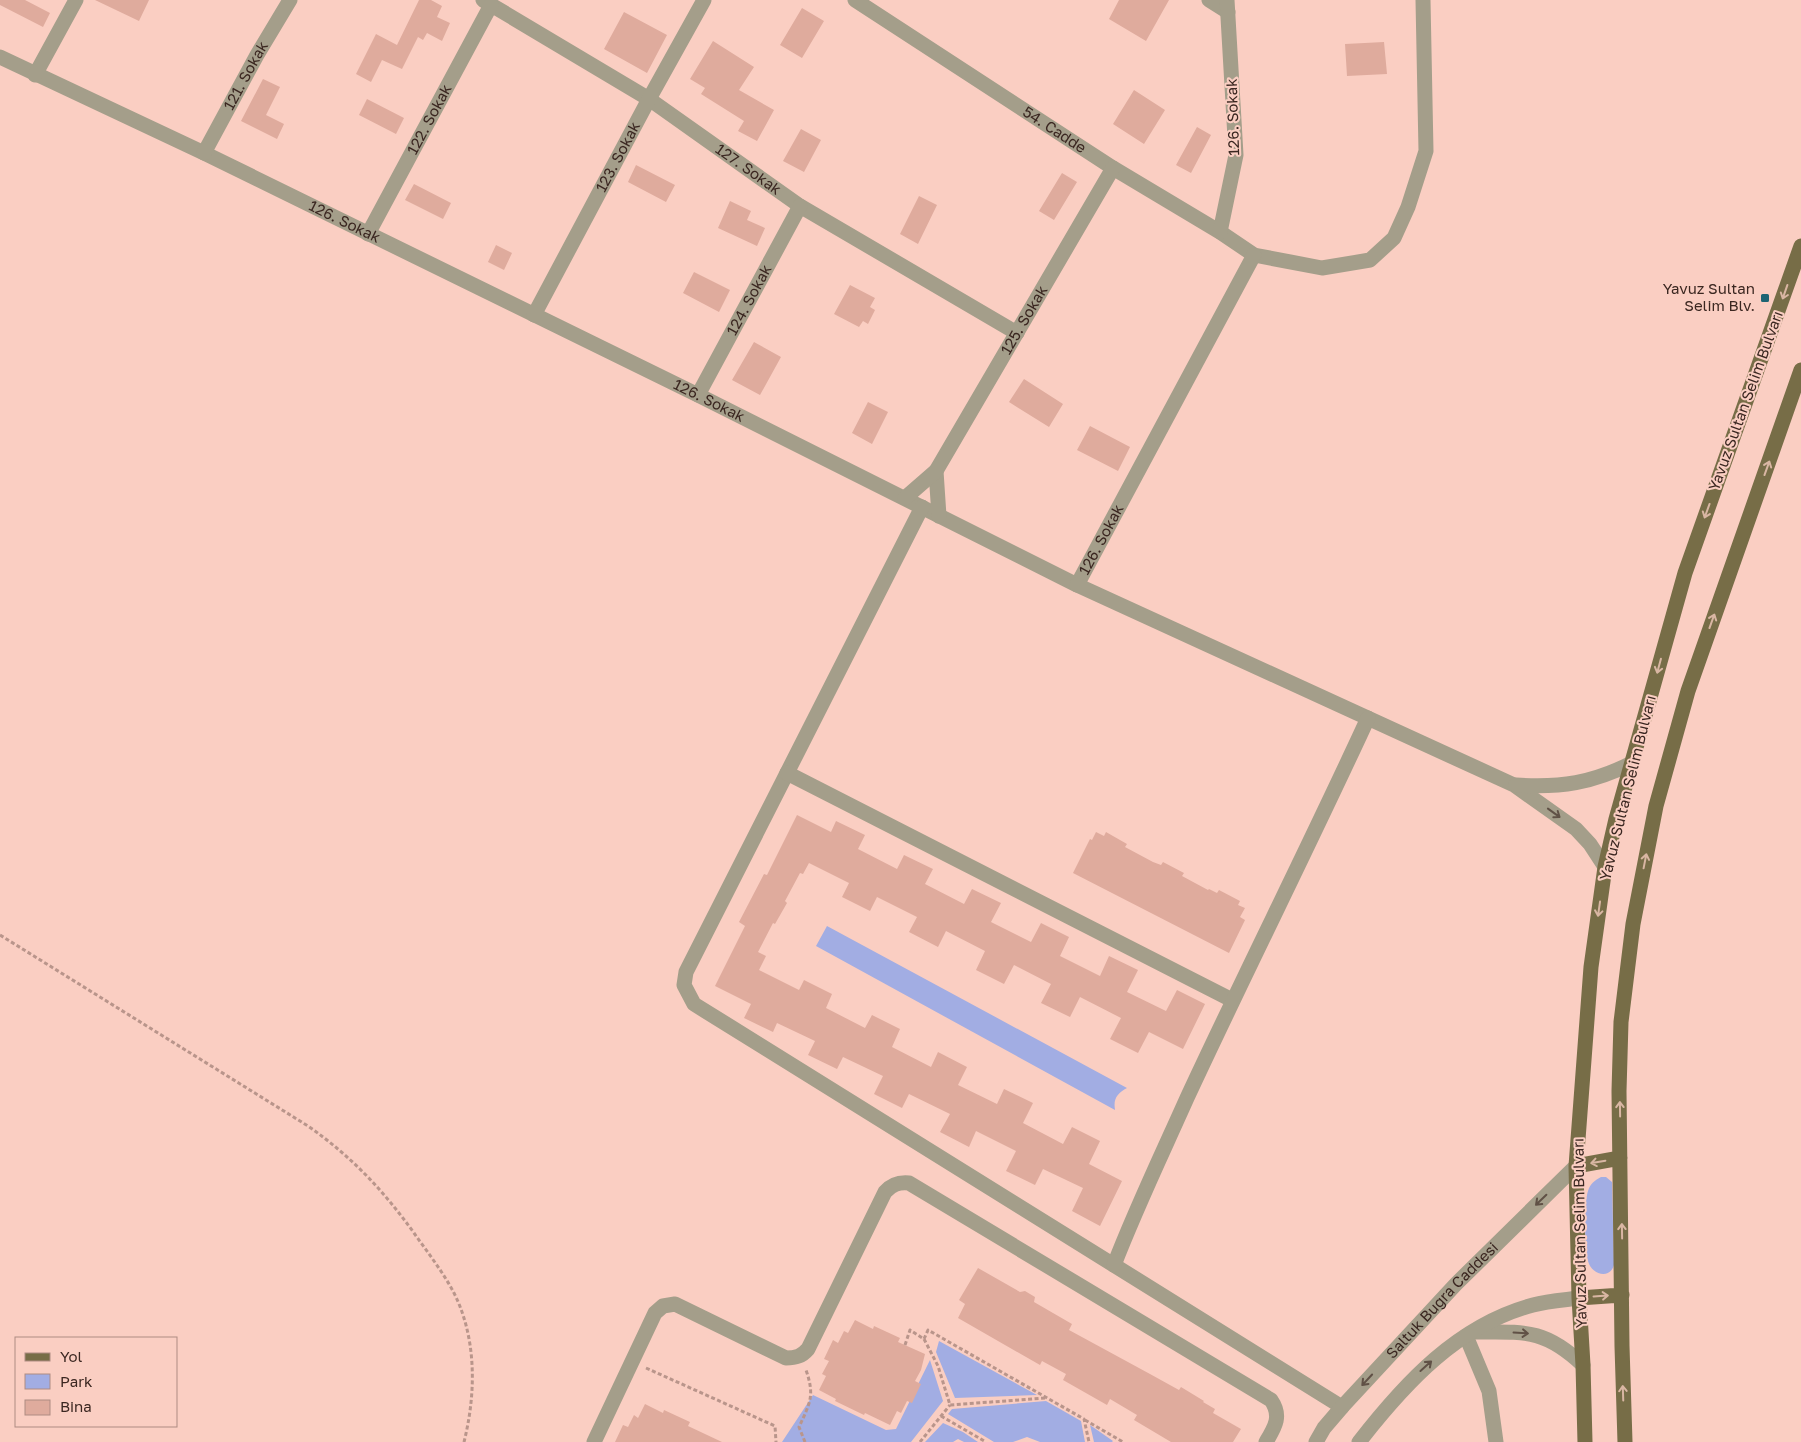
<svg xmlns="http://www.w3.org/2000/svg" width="1801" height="1442" viewBox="0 0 1801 1442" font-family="'Golos Text',sans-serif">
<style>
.green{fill:#a2ade3}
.building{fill:#dfab9d}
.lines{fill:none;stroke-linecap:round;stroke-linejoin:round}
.path{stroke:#b9958b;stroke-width:3;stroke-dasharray:4 2.5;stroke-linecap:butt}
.minor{stroke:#a49e8a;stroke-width:15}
.major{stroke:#776d47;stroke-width:15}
.oneway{stroke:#d9b6a3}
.oneway2{stroke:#605146}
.poi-dot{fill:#1d6473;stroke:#facec2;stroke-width:2}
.labels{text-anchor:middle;stroke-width:4;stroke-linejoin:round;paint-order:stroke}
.street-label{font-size:15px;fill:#3b2721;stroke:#facec2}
.poi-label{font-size:15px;fill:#3b2721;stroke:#facec2;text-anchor:end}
</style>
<rect width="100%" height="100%" fill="#facec2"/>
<!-- green -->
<path class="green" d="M827,926l300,162c-9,5 -14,10 -12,22l-299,-164z
M1601,1177h5l6,5 2,83c-4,14 -20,10 -25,-1 -5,-12 -5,-62 -1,-73 2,-7 7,-11 13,-14z
M939,1341l98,54 -82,3 -19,-46z
M930,1360l13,41 -32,41h-129l31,-47 73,35 10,-1z
M1046,1401l35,20 4,21h-45l-13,-5 -14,5h-19l-46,-28 4,-5z
M943,1423l20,9 15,10h-14l-6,-3 -5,3h-28z
M1090,1425l23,16 -1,1h-18z"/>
<!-- building -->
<path class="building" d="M0,0h25l25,13 -7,14 -43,-22z
M95,0h54l-10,21z
M419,0h12l11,6 -5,11 13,6 -8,18 -15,-8 -4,7 -5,-3 -16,32 -20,-9 -11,22 -15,-8 20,-40 21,11z
M1119,0h50l-23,41 -37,-22z
M802,8l22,13 -22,37 -22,-13z
M624,12l43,23 -20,38 -43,-24z
M713,41l41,26 -15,23 35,20 -17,31 -19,-10 6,-10 -43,-27 4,-6 -15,-9z
M1384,42l3,32 -40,2 -2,-32z
M263,79l17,8 -14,28 18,9 -7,15 -36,-18z
M1134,90l31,20 -21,34 -31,-20z
M367,99l37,19 -8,16 -37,-19z
M1197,127l14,8 -20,38 -15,-8z
M801,129l20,11 -17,32 -21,-11z
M636,165l39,20 -9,17 -38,-20z
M1062,173l15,9 -23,38 -15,-9z
M414,184l37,19 -8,16 -38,-19z
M919,196l18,9 -19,39 -18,-10z
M730,201l21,10 -4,9 18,8 -8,18 -39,-18z
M496,245l16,8 -8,17 -16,-8z
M694,272l36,18 -11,22 -36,-19z
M850,285l25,13 -5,9 5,3 -7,14 -5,-3 -4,6 -25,-13z
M754,342l27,15 -21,38 -28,-15z
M1024,379l39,25 -14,23 -40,-25z
M868,402l20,10 -16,32 -20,-11z
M1090,426l40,21 -12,24 -41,-21z
M797,815l34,17 5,-11 29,14 -7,14 39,20 7,-14 29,14 -8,15 39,20 8,-15 29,14 -10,19 40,20 10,-19 28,14 -9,19 40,20 9,-20 29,14 -11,22 39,19 11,-21 28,14 -22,45 -34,-17 -11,21 -28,-14 11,-21 -41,-21 -10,20 -29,-14 10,-19 -37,-19 -10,19 -28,-14 9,-19 -39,-20 -8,16 -29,-15 8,-15 -40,-20 -7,14 -28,-14 7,-14 -40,-20 -6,11 -3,-1 -15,28 2,2 -12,21 -2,-1 -15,29 8,4 -7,14 40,20 5,-10 28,14 -6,14 39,20 7,-13 28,14 -8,18 39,20 7,-15 29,15 -9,18 39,19 7,-15 29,14 -10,20 40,21 9,-17 28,14 -11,23 33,17 -22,45 -28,-15 11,-23 -40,-19 -8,16 -29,-14 10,-20 -40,-20 -7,16 -29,-15 10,-18 -41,-20 -7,14 -28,-14 9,-18 -40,-19 -6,12 -29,-14 7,-14 -38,-18 -4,9 -29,-14 7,-14 -36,-18 30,-60 -6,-4 25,-48 3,1z
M1096,832l8,4 2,-4 21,12 -2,3 28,15 8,3 2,-3 21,11 -2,3 26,14 1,-1 8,4 2,-3 21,11 -2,4 7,3 -5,9 5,3 -16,33 -156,-80 17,-34 2,1z
M978,1268l42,24 5,-1 10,6 -1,5 38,22 -3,6 81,44 29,16 2,-3 23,14 -1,1 12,7 -2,4 28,16 -8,13h-62l-37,-22 3,-5 -27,-16 -3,6 -44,-25 3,-6 -24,-13 -2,4 -82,-47 7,-14 -6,-4z
M855,1320l18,9 1,-3 26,12 -2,4 27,12 -4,16 -6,11 6,3 -9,19 -5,-2 -6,12 -4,-2 -7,14 -25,-12 -1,2 -29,-14 1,-2 -17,-9 7,-14 -4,-2 7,-13 -5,-2 9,-19 5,3 6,-12 4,2z
M645,1404l18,9 1,-3 26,12 -2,4 34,16h-107l8,-17 5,2 6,-12 4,3z"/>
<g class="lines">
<!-- path -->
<path class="path" d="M0,935l308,191c44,31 75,64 106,107 14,20 29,39 40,60 23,46 22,101 10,149
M924,1339l14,27 12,39 96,-7
M905,1345l5,-15 14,9 4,-9 156,89 5,23
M646,1368l129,58 1,16
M941,1416l45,26
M1085,1420l38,22
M805,1442l-6,-15c11,-24 16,-31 7,-57
M920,1442l30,-37"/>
<!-- minor -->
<g class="minor">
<path id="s1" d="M483,0l166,99 151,107 217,127"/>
<path id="s2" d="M855,0l258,168 107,64 34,23 68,13 48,-8 24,-22 14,-31 18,-56 -3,-151"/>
<path d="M1209,0l19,12"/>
<path id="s3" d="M0,57l204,96 494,242 379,190 177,-330"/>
<path d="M35,75l41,-75"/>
<path id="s4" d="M204,153l53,-98 33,-55"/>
<path d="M1220,232l16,-77 -9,-155"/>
<path id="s5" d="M368,234l123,-229"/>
<path id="s6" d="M534,315l115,-216 55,-99"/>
<path id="s7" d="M698,395l102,-189"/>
<path d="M936,471l3,45"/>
<path id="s8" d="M905,498l31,-27 177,-303"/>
<path d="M922,507l-236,465 -2,13 10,19 648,403"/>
<path d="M1077,585l437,200 62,44 14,15 15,23"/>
<path d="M787,773l445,227"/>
<path d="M1516,785c45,3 76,-2 116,-22"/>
<path d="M1114,1265c22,-57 48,-111 73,-167 59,-127 122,-252 181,-380"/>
<path d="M1474,1332c49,0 70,-4 109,33"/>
<path d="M1466,1336l23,55 7,51"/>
<path d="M594,1442l61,-129 8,-7 12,-2 111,54c10,0 16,-2 22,-9l77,-157c7,-8 14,-10 24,-9l362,217c11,16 4,27 -5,42"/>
<path id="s9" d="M1316,1442l8,-14 18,-21 114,-123 120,-118"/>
<path d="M1359,1442c46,-59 99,-117 174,-137 15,-4 31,-5 46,-7"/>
</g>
<!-- major -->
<path class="major" d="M1576,1166l44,-8
M1579,1298l43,-3
M1585,1442l-2,-77 -4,-67 -3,-132 15,-199 14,-100 11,-48 69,-246 116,-327
M1625,1442l-3,-96 -3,-255 2,-69 12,-98 23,-118 32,-115 113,-321"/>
</g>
<!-- one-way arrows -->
<defs><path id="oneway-shaft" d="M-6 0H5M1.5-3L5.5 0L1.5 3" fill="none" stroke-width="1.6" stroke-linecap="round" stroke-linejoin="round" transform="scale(1.25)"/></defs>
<g class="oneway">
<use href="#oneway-shaft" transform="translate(1785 292) rotate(109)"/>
<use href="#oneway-shaft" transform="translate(1767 468) rotate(-70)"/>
<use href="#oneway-shaft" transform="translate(1707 511) rotate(110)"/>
<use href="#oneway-shaft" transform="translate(1712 621) rotate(-70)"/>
<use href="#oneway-shaft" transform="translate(1659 666) rotate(105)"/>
<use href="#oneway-shaft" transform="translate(1645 861) rotate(-79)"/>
<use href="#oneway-shaft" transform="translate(1599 909) rotate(98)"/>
<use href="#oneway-shaft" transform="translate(1620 1109) rotate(-91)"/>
<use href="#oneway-shaft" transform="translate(1598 1162) rotate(170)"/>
<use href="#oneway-shaft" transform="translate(1622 1231) rotate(-91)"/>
<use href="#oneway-shaft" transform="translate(1601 1296) rotate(-4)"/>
<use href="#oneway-shaft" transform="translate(1623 1393) rotate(-92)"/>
</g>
<g class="oneway2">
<use href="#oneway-shaft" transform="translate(1554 813) rotate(36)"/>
<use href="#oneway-shaft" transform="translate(1541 1200) rotate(136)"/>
<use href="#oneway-shaft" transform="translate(1521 1333) rotate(4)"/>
<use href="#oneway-shaft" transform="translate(1426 1366) rotate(-42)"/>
<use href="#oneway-shaft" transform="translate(1367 1380) rotate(133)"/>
</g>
<!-- markers -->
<rect class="poi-dot" x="1760" y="293" width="10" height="10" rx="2.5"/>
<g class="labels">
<!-- street labels -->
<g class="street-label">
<text dy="5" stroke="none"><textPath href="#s4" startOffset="88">121. Sokak</textPath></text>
<text transform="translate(1233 117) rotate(-92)" y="5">126. Sokak</text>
<text dy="5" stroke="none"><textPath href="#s5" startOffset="130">122. Sokak</textPath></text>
<text dy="5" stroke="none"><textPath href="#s2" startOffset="238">54. Cadde</textPath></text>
<text dy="5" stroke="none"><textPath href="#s6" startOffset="179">123. Sokak</textPath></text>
<text dy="5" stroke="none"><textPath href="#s1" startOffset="315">127. Sokak</textPath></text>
<text dy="5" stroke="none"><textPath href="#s3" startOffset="382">126. Sokak</textPath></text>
<text dy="5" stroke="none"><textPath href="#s7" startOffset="108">124. Sokak</textPath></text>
<text dy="5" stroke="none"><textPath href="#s8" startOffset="216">125. Sokak</textPath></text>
<text dy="5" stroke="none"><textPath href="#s3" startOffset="788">126. Sokak</textPath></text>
<text transform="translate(1746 401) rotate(-70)" y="5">Yavuz Sultan Selim Bulvarı</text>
<text dy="5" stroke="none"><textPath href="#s3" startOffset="1251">126. Sokak</textPath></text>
<text transform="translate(1628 788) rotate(-76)" y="5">Yavuz Sultan Selim Bulvarı</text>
<text transform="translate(1580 1233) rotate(-91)" y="5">Yavuz Sultan Selim Bulvarı</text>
<text dy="5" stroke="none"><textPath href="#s9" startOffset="190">Saltuk Buğra Caddesi</textPath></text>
</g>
<!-- poi labels -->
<g class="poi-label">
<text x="1755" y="294">Yavuz Sultan<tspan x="1755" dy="17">Selim Blv.</tspan></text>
</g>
</g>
<!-- legend -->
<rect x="15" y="1337" width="162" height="90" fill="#facec2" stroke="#ae8b82"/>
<rect x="25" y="1353" width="25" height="8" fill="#776d47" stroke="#ae8b82"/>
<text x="60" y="1362" font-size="15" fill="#3b2721">Yol</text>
<rect x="25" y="1374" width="25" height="15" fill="#a2ade3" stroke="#ae8b82"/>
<text x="60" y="1387" font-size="15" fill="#3b2721">Park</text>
<rect x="25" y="1400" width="25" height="15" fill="#dfab9d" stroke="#ae8b82"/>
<text x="60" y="1412" font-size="15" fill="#3b2721">Bina</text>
</svg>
